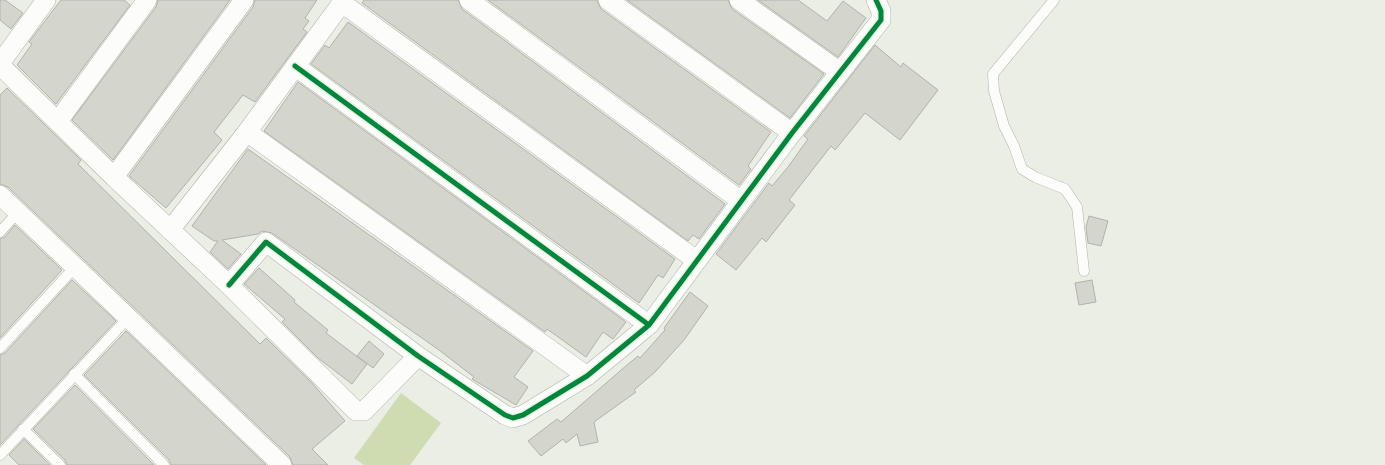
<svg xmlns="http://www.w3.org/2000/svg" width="1385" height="465" viewBox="0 0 1385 465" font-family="'Asap Condensed',sans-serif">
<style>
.green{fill:#cfdcb2}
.building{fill:#d4d6ce;stroke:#b0b3ab}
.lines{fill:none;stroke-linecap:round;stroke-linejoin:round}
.lane-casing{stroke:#afb2aa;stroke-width:11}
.street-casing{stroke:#afb2aa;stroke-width:20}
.lane{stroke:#fcfcfb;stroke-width:10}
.street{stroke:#fcfcfb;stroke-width:19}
.cycleway-casing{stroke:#ecf2e0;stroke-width:8}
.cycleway{stroke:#00873e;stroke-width:5}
</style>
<rect width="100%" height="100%" fill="#ebeee4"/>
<!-- green -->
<path class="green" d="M401,393l40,30 -31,42h-46l-10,-7z"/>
<!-- building -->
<path class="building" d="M0,0h5l18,13 -12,16 -11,-9z
M61,0h63l6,5 -74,99 -39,-39 15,-21 -3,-2z
M158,0h72l-117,160 -41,-40 84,-113z
M255,0h62l-12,18 4,3 -6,8 4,3 -52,70 -12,-7 -29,37 8,8 -56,68 -37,-32 124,-169z
M364,0h94l4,9 263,195 -26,35 -6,-4 -5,6 -326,-238z
M488,0h109l4,9 170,123 -23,34 3,3 -12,16z
M627,0h101l4,9 92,65 -34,44z
M758,0h40l29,21 16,-20 23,17 -28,39z
M348,22l327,237 -12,19 -5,-3 -19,28 -328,-239 14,-19 4,3z
M875,45l26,22 2,-4 35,27 -38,50 -35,-27 -30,37 -4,-4 -42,54 6,5 -29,37 -4,-4 -26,32 -20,-16 53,-71 3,3 16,-19 20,-28 -4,-3z
M298,82l328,240 -13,17 -10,-7 -17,25 -39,-28 -2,3 -281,-201z
M7,88l74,72 -3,4 182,180 6,-6 46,45 33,38 -33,28 16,16h-35l-3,-8 -282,-270 -8,-3v-89z
M248,149l285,202 -19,26 14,10 -12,18 -44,-26 2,-2 -35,-27 -167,-117 -10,-2 -4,3 -36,6 19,14 -13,15 -18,-17 8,-11h-4l-22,-15z
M1089,216l19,5 -7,25 -13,-3 -2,-16z
M15,225l47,45 -62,68v-99l5,-2z
M259,268l36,32 -1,2 34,28 -2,3 41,31 -15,20 -34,-26 -36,-36 3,-3 -41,-35z
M72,280l44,41 -116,124v-90l5,-2z
M1092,280l4,22 -17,3 -4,-22z
M690,292l18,14 -24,34 -29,32 -21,18 2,2 -42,30 4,20 -18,4 -3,-12 -11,9 -3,-4 -22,17 -13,-15 29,-22 4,3 66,-57 11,-9 2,2 25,-28 -1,-2z
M126,331l140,134h-95l-2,-5 -85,-85z
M369,341l15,13 -11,14 -16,-12z
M75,385l79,80h-87l-2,-5 -32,-31z
M24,439l26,26h-31l-10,-10z"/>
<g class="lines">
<!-- lane casing -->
<g class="lane-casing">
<path id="lane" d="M1054,0l-61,74 1,17 10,35 10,20 8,23 13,8 30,12 12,18 7,64
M0,232l18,-20
M0,348l75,-81
M74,374l90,91
M23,429l37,36
M0,455l128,-137"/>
</g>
<!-- street casing -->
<g class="street-casing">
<path id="street" d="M46,0l-42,58 -2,7 2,4 110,108 115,108 127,126h8l54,-55
M469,0l272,201
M608,0l184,133
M739,0l101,72
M342,3l354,257
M295,66l354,259
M58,121l89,-121
M247,132l340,244
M114,177l130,-177
M0,195l282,270
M170,230l77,-98 97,-132
M229,285l37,-43 152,114 87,59 8,3 10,-3 64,-39 62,-51 143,-192 89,-113v-9l-5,-11"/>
</g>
<!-- lane -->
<use href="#lane" class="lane"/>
<!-- street -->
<use href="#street" class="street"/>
<!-- cycleway casing -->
<g class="cycleway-casing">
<path id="cycleway" d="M295,66l354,259
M229,285l37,-43 152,114 87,59 8,3 10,-3 64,-39 62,-51 143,-192 89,-113v-9l-5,-11"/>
</g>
<!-- cycleway -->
<use href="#cycleway" class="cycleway"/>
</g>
</svg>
